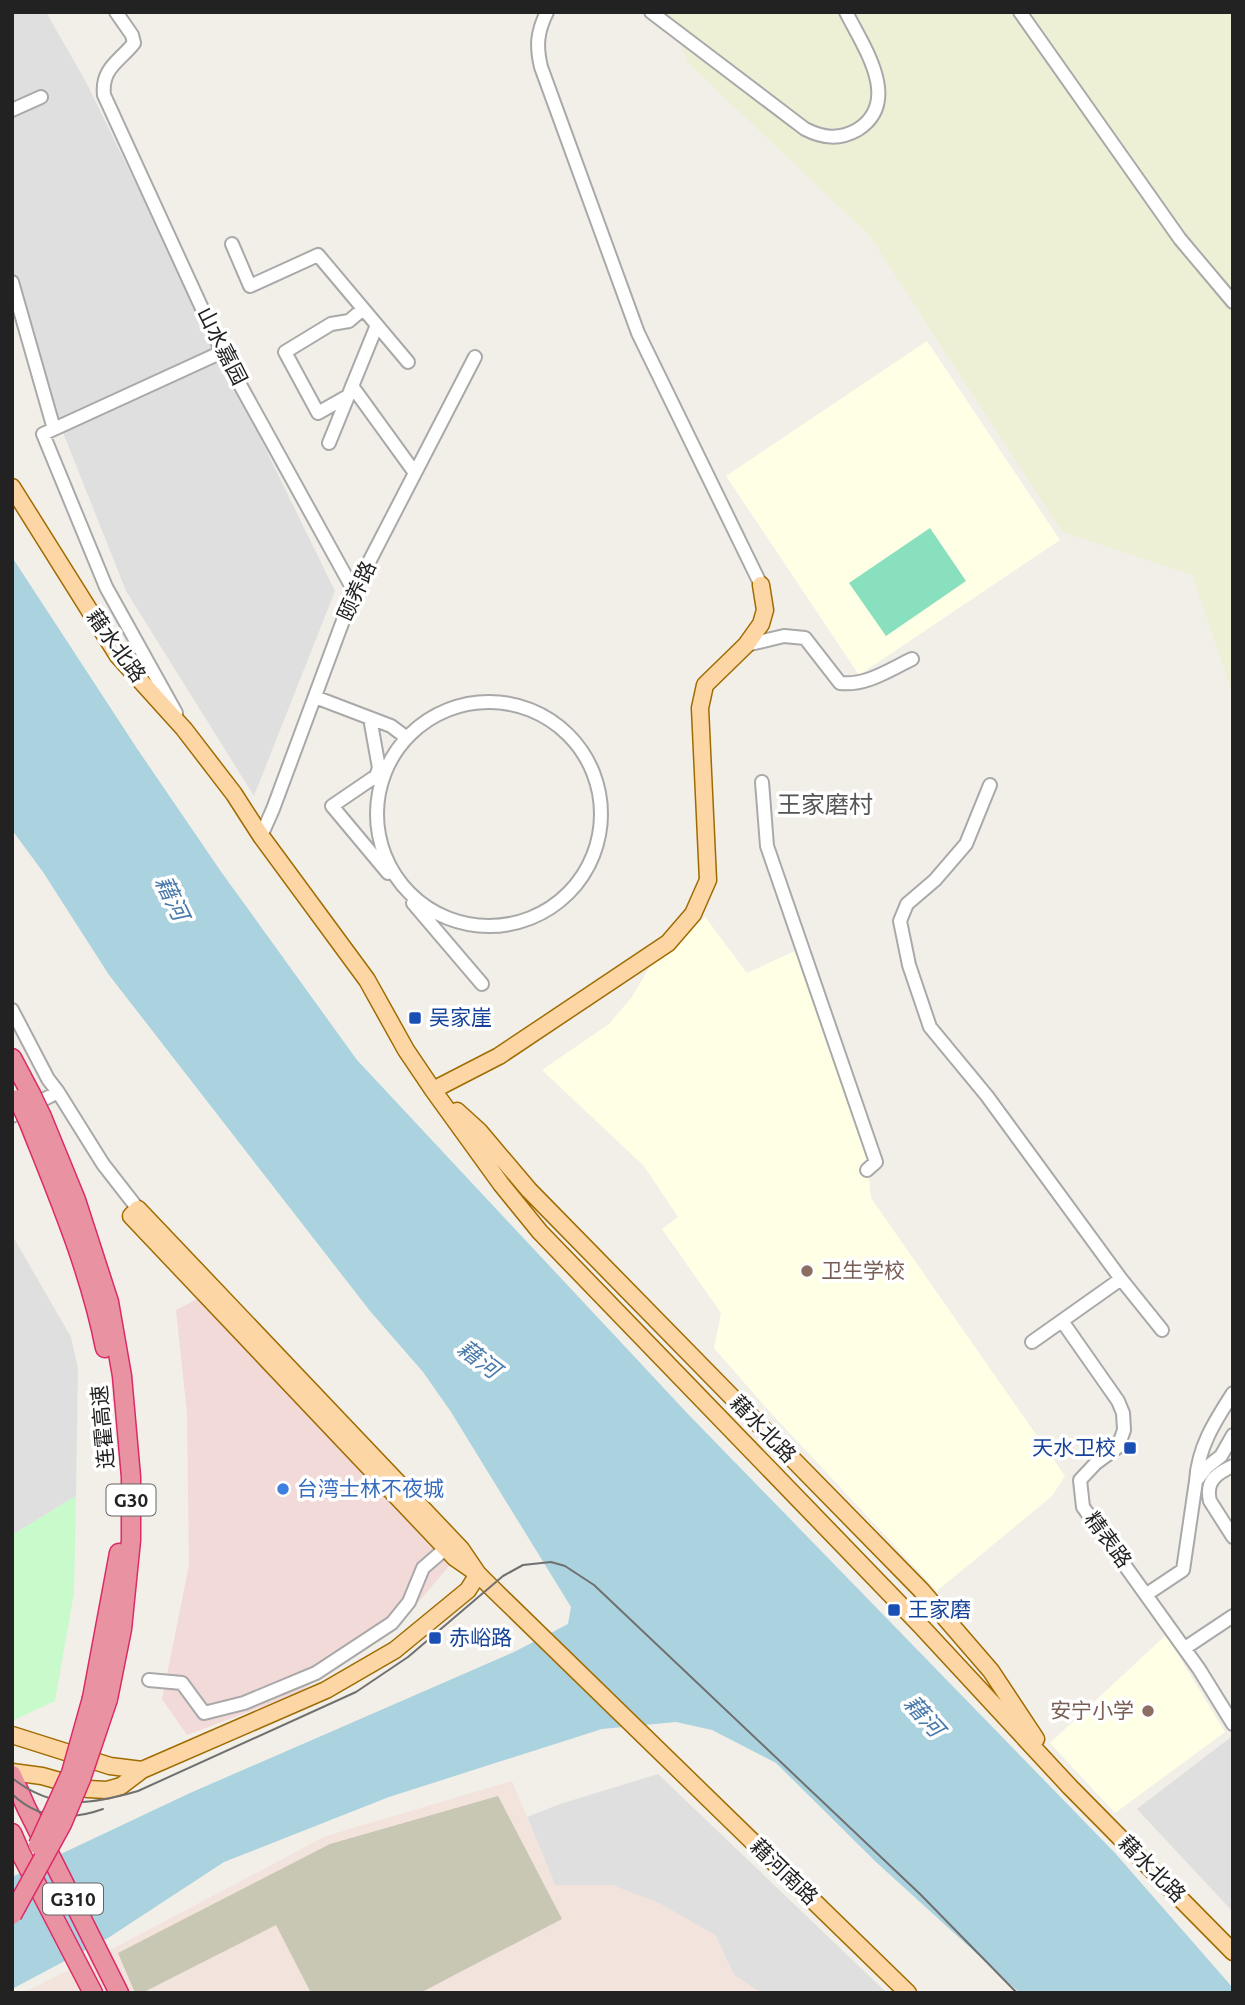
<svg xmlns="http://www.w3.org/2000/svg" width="1245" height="2005" viewBox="0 0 1245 2005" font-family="Ubuntu,'Noto Sans SC',sans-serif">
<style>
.residential{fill:#e0dfdf}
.commercial{fill:#f2dad9}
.education{fill:#ffffe5}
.military{fill:#f3e3dd}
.construction{fill:#c7c7b4}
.farmland{fill:#eef0d5}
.park{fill:#c8facc}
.pitch{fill:#88e0be}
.water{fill:#aad3df}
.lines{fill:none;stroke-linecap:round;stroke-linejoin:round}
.minor-casing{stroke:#a9a9a9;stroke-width:16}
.major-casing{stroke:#a06b00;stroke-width:19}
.highway-casing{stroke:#dc2a67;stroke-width:21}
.minor{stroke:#fff;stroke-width:12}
.major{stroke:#fcd6a4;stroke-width:16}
.highway{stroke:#e892a2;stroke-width:18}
.tram{stroke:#707070;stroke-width:2}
.highway-bridge-casing{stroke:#dc2a67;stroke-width:21;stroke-linecap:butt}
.highway-bridge{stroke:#e892a2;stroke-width:18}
.transit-dot{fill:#1a4fb4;stroke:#fff;stroke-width:2.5}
.education-dot{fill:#8d6e63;stroke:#fff;stroke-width:2.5}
.shop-dot{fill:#3f7fe0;stroke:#fff;stroke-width:2.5}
.labels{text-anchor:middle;stroke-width:7;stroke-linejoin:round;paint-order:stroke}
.shield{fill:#fff;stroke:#646464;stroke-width:2}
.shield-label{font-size:19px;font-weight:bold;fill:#222}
.street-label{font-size:21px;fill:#222;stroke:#fff}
.transit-label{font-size:21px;fill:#164399;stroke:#fff;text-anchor:start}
.education-label{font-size:21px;fill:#785e54;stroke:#fff;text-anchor:start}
.shop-label{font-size:21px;fill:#366cbe;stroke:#fff;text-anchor:start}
.water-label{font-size:23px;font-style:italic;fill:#4a7aab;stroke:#fff}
.quarter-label{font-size:24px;fill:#555;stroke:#fff}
</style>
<rect width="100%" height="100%" fill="#f2efe9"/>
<!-- residential -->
<path class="residential" d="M12,12h34l40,70 249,509 -81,205 -128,-205 -114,-287z
M12,1235l59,102 7,31 -2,128 -64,39z
M1231,1737l2,3v172l-96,-103z
M658,1774l227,217 -124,2 -27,-18 -19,-40 -103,-50h-57l-28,-68 33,-13z"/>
<!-- commercial -->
<path class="commercial" d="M199,1298l251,267 -57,67 -99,63 -107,40 -25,-36 27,-134 -2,-151 -11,-104z"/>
<!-- education -->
<path class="education" d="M927,341l133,199 -201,135 -133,-199z
M705,917l42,56 50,-23 70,210 4,38 194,278 -13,20 -115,95 -168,-180 -55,-63 7,-35 -59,-84 16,-12 -34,-51 -102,-96 67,-46 23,-27 24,-41z
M1166,1635l59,97 -110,81 -65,-70z"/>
<!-- military -->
<path class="military" d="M512,1781l43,104h57l47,18 56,32 19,40 27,18h-739l86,-42 218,-115z"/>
<!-- construction -->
<path class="construction" d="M498,1796l64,123 -142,74h-109l-35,-68 -134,68h-7l-17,-40 212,-109z"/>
<!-- farmland -->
<path class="farmland" d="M668,12h565v683l-41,-120 -130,-43 -193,-297 -181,-172z"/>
<!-- park -->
<path class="park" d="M76,1496l-2,97 -19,108 -43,20v-186z"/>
<!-- pitch -->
<path class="pitch" d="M930,528l36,53 -80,55 -37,-53z"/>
<!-- water -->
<path class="water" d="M12,557l126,193 84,123 135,187 331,354 427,439 118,135v5h-213l-144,-131 -100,-99 -64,-33 -36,-8 -74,7 -213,68 -165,65 -116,76 -96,51v-112l178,-84 324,-141 54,-28 3,-17 -120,-195 -28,-40 -53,-61 -261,-336 -66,-103 -31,-42z"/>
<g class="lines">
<!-- minor casing -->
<g class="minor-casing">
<path id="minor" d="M116,12l16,23 2,8c-14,18 -33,25 -30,52l118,257 132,239
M547,12c-10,20 -11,34 -6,55l97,266 123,252
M651,12l154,117c18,9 34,11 52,1 46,-28 6,-84 -11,-118
M1020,12l160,227 53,63
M12,110l29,-13
M232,244l18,42 68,-31 90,107
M12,282l42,147
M352,386l63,87
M348,396l-30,17 -33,-61 46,-28 18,-3 14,-12
M329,443l48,-118
M746,645l38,-9 21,2 35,45c26,3 49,-13 72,-24
M315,697l76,29 16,12
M377 814a112 112 0 1 1 224 0a112 112 0 1 1-224 0Z
M176,713l-70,-126 -63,-153 179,-82
M370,718l9,50 -3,8 -44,30 56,67
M762,782l5,64 109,316 -9,8
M990,785l-24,59 -31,36 -28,24 -7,17 9,44 21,62 57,69 134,183 41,51
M261,836l12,-27 81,-218 121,-234
M413,903l69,81
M12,1010l36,69 10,13
M12,1116l46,-24 45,72 35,45
M1062,1321l56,80 5,12 1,17 -6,17 -22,16 -16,17 3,27 116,162 34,55
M1032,1342l89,-63
M1233,1466c-16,7 -28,15 -23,35l23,36
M1196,1481c2,-34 19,-60 37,-88
M1147,1594l36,-24 13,-89 11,-14 14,-11 12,-21
M1185,1648l48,-32
M149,1680l33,3 22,30 40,-10 72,-30 76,-50 17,-21 14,-34 23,-20"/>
</g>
<!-- major casing -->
<g class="major-casing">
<path id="major" d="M12,487l106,169 66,73 50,65 27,42 106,144 39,70 27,40 68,94 39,48 380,393 150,162 163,165
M433,1090l66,-34 169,-113 25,-29 15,-34 -8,-172 5,-23 41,-40 15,-21 4,-14 -4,-25
M457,1111l22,20 50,59 392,400 70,81 45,68
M478,1574l-23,-16 -324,-342 7,-7 323,340 17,25 16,16 414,403
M12,1735l98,31 32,4
M12,1772l30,4 46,13 19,1 14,-4 21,-16 184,-80 69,-40 73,-60 10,-16"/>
</g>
<!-- highway casing -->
<g class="highway-casing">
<path id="highway" d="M12,1058l19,36
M42,1117l34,83 33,102 13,74 9,101v63l-9,89 -14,70
M29,1123c29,73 61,148 76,225
M92,1698l27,-145
M12,1775l14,32 93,186
M12,1833l9,21 72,139"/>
</g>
<!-- minor -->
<use href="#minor" class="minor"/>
<!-- major -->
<use href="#major" class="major"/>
<!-- highway -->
<use href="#highway" class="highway"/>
<!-- tram -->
<path class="tram" d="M12,1778c42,33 78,27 126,13l218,-99 52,-35 95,-81 20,-11 28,-3 14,4 29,19 326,309 97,99
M12,1794c26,25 58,27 91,15"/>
<!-- highway-bridge casing -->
<g class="highway-bridge-casing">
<path id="highway-bridge" d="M31,1094l11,23
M18,1099l11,24
M38,1845l33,-72 21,-75
M12,1915l50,-91 19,-45 27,-80"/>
</g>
<!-- highway-bridge -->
<use href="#highway-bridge" class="highway-bridge"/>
</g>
<!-- markers -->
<g class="transit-dot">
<rect x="408" y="1011" width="14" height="14" rx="3.5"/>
<rect x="1123" y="1441" width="14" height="14" rx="3.5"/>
<rect x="887" y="1603" width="14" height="14" rx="3.5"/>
<rect x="428" y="1631" width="14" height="14" rx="3.5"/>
</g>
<g class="education-dot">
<circle cx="807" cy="1271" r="7"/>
<circle cx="1148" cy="1711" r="7"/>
</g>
<circle class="shop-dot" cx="283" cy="1489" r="7"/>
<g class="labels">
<!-- shield labels -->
<g class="shield">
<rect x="106.5" y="1484.5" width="49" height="31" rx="5"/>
<rect x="43" y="1883.5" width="60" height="31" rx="5"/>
</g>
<g class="shield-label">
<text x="131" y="1507">G30</text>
<text x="73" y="1906">G310</text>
</g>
<!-- street labels -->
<g class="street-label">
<text transform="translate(222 346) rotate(63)" y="7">山水嘉园</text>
<text transform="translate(357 591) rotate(-66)" y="7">颐养路</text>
<text transform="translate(116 646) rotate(54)" y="7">藉水北路</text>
<text transform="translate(103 1427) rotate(-95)" y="7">连霍高速</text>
<text transform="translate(763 1429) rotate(46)" y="7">藉水北路</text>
<text transform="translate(1108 1540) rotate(54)" y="7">精表路</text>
<text transform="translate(1152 1869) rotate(45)" y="7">藉水北路</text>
<text transform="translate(784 1872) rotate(44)" y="7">藉河南路</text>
</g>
<!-- transit labels -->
<g class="transit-label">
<text x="429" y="1025">吴家崖</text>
<text x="1116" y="1455" text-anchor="end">天水卫校</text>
<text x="908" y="1617">王家磨</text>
<text x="449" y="1645">赤峪路</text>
</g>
<!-- education labels -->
<g class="education-label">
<text x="821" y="1278">卫生学校</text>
<text x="1134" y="1718" text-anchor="end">安宁小学</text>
</g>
<!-- shop labels -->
<g class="shop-label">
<text x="297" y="1496">台湾士林不夜城</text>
</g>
<!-- water labels -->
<g class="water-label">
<text transform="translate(172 898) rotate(64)" y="8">藉河</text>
<text transform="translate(479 1359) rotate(37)" y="8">藉河</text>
<text transform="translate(924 1716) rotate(48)" y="8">藉河</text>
</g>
<!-- quarter labels -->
<g class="quarter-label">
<text x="825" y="813">王家磨村</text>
</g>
</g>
<!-- border -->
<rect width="1245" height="2005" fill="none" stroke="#222222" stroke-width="28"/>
</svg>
